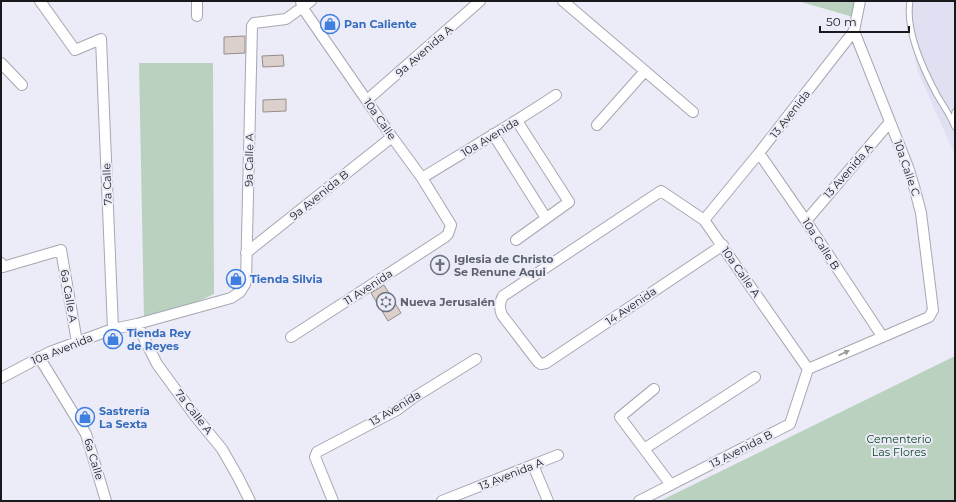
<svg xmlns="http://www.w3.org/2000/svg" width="956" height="502" viewBox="0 0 956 502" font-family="Montserrat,sans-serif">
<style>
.built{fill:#dfe1f3}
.green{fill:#bbd1c0}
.building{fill:#dbd0cc;stroke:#978c89}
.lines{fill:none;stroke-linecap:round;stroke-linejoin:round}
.lane-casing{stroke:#a6a7b1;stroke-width:7}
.street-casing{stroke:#a6a7b1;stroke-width:12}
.lane{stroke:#fff;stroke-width:5}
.street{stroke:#fff;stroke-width:10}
.oneway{fill:#989899}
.labels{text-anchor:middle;stroke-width:4;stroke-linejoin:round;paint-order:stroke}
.shop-label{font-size:11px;font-weight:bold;fill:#366cbe;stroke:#ebecf7;text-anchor:start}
.street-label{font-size:11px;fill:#19191d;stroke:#ebecf7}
.worship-label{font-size:11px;font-weight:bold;fill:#5b616d;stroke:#ebecf7;text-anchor:start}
.park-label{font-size:11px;fill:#104526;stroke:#ebecf7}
</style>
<rect width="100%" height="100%" fill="#ebecf7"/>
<!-- built -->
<path class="built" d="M911,1h44v154l-37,-83 -9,-43z"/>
<!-- green -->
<path class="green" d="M798,1h57l-2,16z
M139,63h74l1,231 -30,14 -40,11z
M955,356v145h-295z"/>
<!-- building -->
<path class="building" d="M245,36v17l-21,1v-17z
M283,55l1,11 -21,1 -1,-11z
M286,99v12l-23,1v-12z
M440,256l8,14 -8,4 -8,-14z
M384,285l17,28 -13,8 -17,-28z
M117,335l3,7 -10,3 -2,-7z"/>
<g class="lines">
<!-- lane casing -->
<g class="lane-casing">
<path id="lane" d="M910,1c-5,29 13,68 27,94 6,10 13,20 18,32
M953,121l2,-9"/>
</g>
<!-- street casing -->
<g class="street-casing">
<path id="street" d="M40,1l35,49 26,-11 12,290
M563,1l130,111
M197,16v-15
M1,63l21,22
M367,100l113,-99
M597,125l48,-54
M493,134l53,84
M759,153l47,68 76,115
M422,178c45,-28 91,-54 134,-83
M704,220l55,-67 95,-122 6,-30
M806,221l84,-99
M516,240l53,-38 -52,-81
M723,245l-177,118 -5,1 -3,-2 -36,-47c-3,-7 -3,-12 1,-19l158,-105 43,29 104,149
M246,253l146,-116
M1,263l2,4 58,-17 16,92
M137,324l20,40 38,52 27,33 16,28 12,24
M291,337l154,-100 3,-3 3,-9 -29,-47 -30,-41 -90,-130 -1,-6
M39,357l47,77 20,67
M808,369l121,-52 4,-7 -12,-97 -6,-23 -7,-23 -54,-136
M1,378l49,-26 63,-23 24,-5 94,-26 9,-6 5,-8 1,-4 6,-254 2,-3 32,-4 25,-18
M654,389l-34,28 51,68
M644,449l111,-72
M533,465l15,36
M333,501l-18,-44 2,-5 80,-42 16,-12 63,-39
M442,501l116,-46
M639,501l151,-77 18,-55"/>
</g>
<!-- lane -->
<use href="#lane" class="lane"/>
<!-- street -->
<use href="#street" class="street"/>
</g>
<!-- one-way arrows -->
<defs><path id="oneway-solid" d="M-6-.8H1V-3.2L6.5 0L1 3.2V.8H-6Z"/></defs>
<use class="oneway" href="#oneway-solid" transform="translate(844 353) rotate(-24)"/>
<!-- icons -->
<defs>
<g id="shop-ring" transform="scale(1)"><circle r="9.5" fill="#ebecf7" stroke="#3f7fe0" stroke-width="1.5"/><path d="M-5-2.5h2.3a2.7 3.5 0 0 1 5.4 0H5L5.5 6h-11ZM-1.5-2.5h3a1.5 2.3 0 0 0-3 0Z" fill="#3f7fe0"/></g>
<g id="church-ring" transform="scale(1)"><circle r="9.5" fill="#ebecf7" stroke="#6b7280" stroke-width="1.5"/><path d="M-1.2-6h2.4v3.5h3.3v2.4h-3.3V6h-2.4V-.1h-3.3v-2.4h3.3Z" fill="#6b7280"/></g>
<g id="synagogue-ring" transform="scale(1)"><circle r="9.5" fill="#ebecf7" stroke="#6b7280" stroke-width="1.5"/><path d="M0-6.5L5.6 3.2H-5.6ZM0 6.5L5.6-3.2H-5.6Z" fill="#6b7280"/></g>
</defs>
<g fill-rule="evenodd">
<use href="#shop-ring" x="330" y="24"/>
<use href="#church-ring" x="440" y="265"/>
<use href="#shop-ring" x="236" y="279"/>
<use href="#synagogue-ring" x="386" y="302"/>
<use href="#shop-ring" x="113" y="339"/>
<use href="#shop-ring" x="85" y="417"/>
</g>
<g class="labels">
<!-- shop labels -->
<g class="shop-label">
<text x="344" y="28">Pan Caliente</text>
<text x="250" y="283">Tienda Silvia</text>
<text x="127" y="337">Tienda Rey<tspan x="127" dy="13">de Reyes</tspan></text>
<text x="99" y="415">Sastrería<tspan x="99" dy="13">La Sexta</tspan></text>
</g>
<!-- street labels -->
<g class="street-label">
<text transform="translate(424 51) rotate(-41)" y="4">9a Avenida A</text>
<text transform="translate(790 114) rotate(-52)" y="4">13 Avenida</text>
<text transform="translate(380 119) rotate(55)" y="4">10a Calle</text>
<text transform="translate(490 137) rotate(-31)" y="4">10a Avenida</text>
<text transform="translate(249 160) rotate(-89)" y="4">9a Calle A</text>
<text transform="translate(907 168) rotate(71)" y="4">10a Calle C</text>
<text transform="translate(848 171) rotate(-49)" y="4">13 Avenida A</text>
<text transform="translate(107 184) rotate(-92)" y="4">7a Calle</text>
<text transform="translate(319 195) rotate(-39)" y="4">9a Avenida B</text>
<text transform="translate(821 244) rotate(57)" y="4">10a Calle B</text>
<text transform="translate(741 272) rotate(55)" y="4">10a Calle A</text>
<text transform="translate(368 287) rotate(-33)" y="4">11 Avenida</text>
<text transform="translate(69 296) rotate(80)" y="4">6a Calle A</text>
<text transform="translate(631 306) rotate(-34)" y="4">14 Avenida</text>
<text transform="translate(62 349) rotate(-22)" y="4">10a Avenida</text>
<text transform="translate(395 408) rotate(-31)" y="4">13 Avenida</text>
<text transform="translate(194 412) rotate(52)" y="4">7a Calle A</text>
<text transform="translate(741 449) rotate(-27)" y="4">13 Avenida B</text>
<text transform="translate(94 459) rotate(73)" y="4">6a Calle</text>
<text transform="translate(511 474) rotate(-22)" y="4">13 Avenida A</text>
</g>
<!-- worship labels -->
<g class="worship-label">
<text x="454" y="263">Iglesia de Christo<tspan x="454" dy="13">Se Renune Aqui</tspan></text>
<text x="400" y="306">Nueva Jerusalén</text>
</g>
<!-- park labels -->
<g class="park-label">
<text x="899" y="443">Cementerio<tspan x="899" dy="13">Las Flores</tspan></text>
</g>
</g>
<!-- border -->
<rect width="956" height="502" fill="none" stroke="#19191d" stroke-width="4"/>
<!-- scale -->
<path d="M820 26v6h89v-6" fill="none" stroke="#19191d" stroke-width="2"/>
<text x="826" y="26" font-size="12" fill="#19191d" stroke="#ebecf7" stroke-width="3" paint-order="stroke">50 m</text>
</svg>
